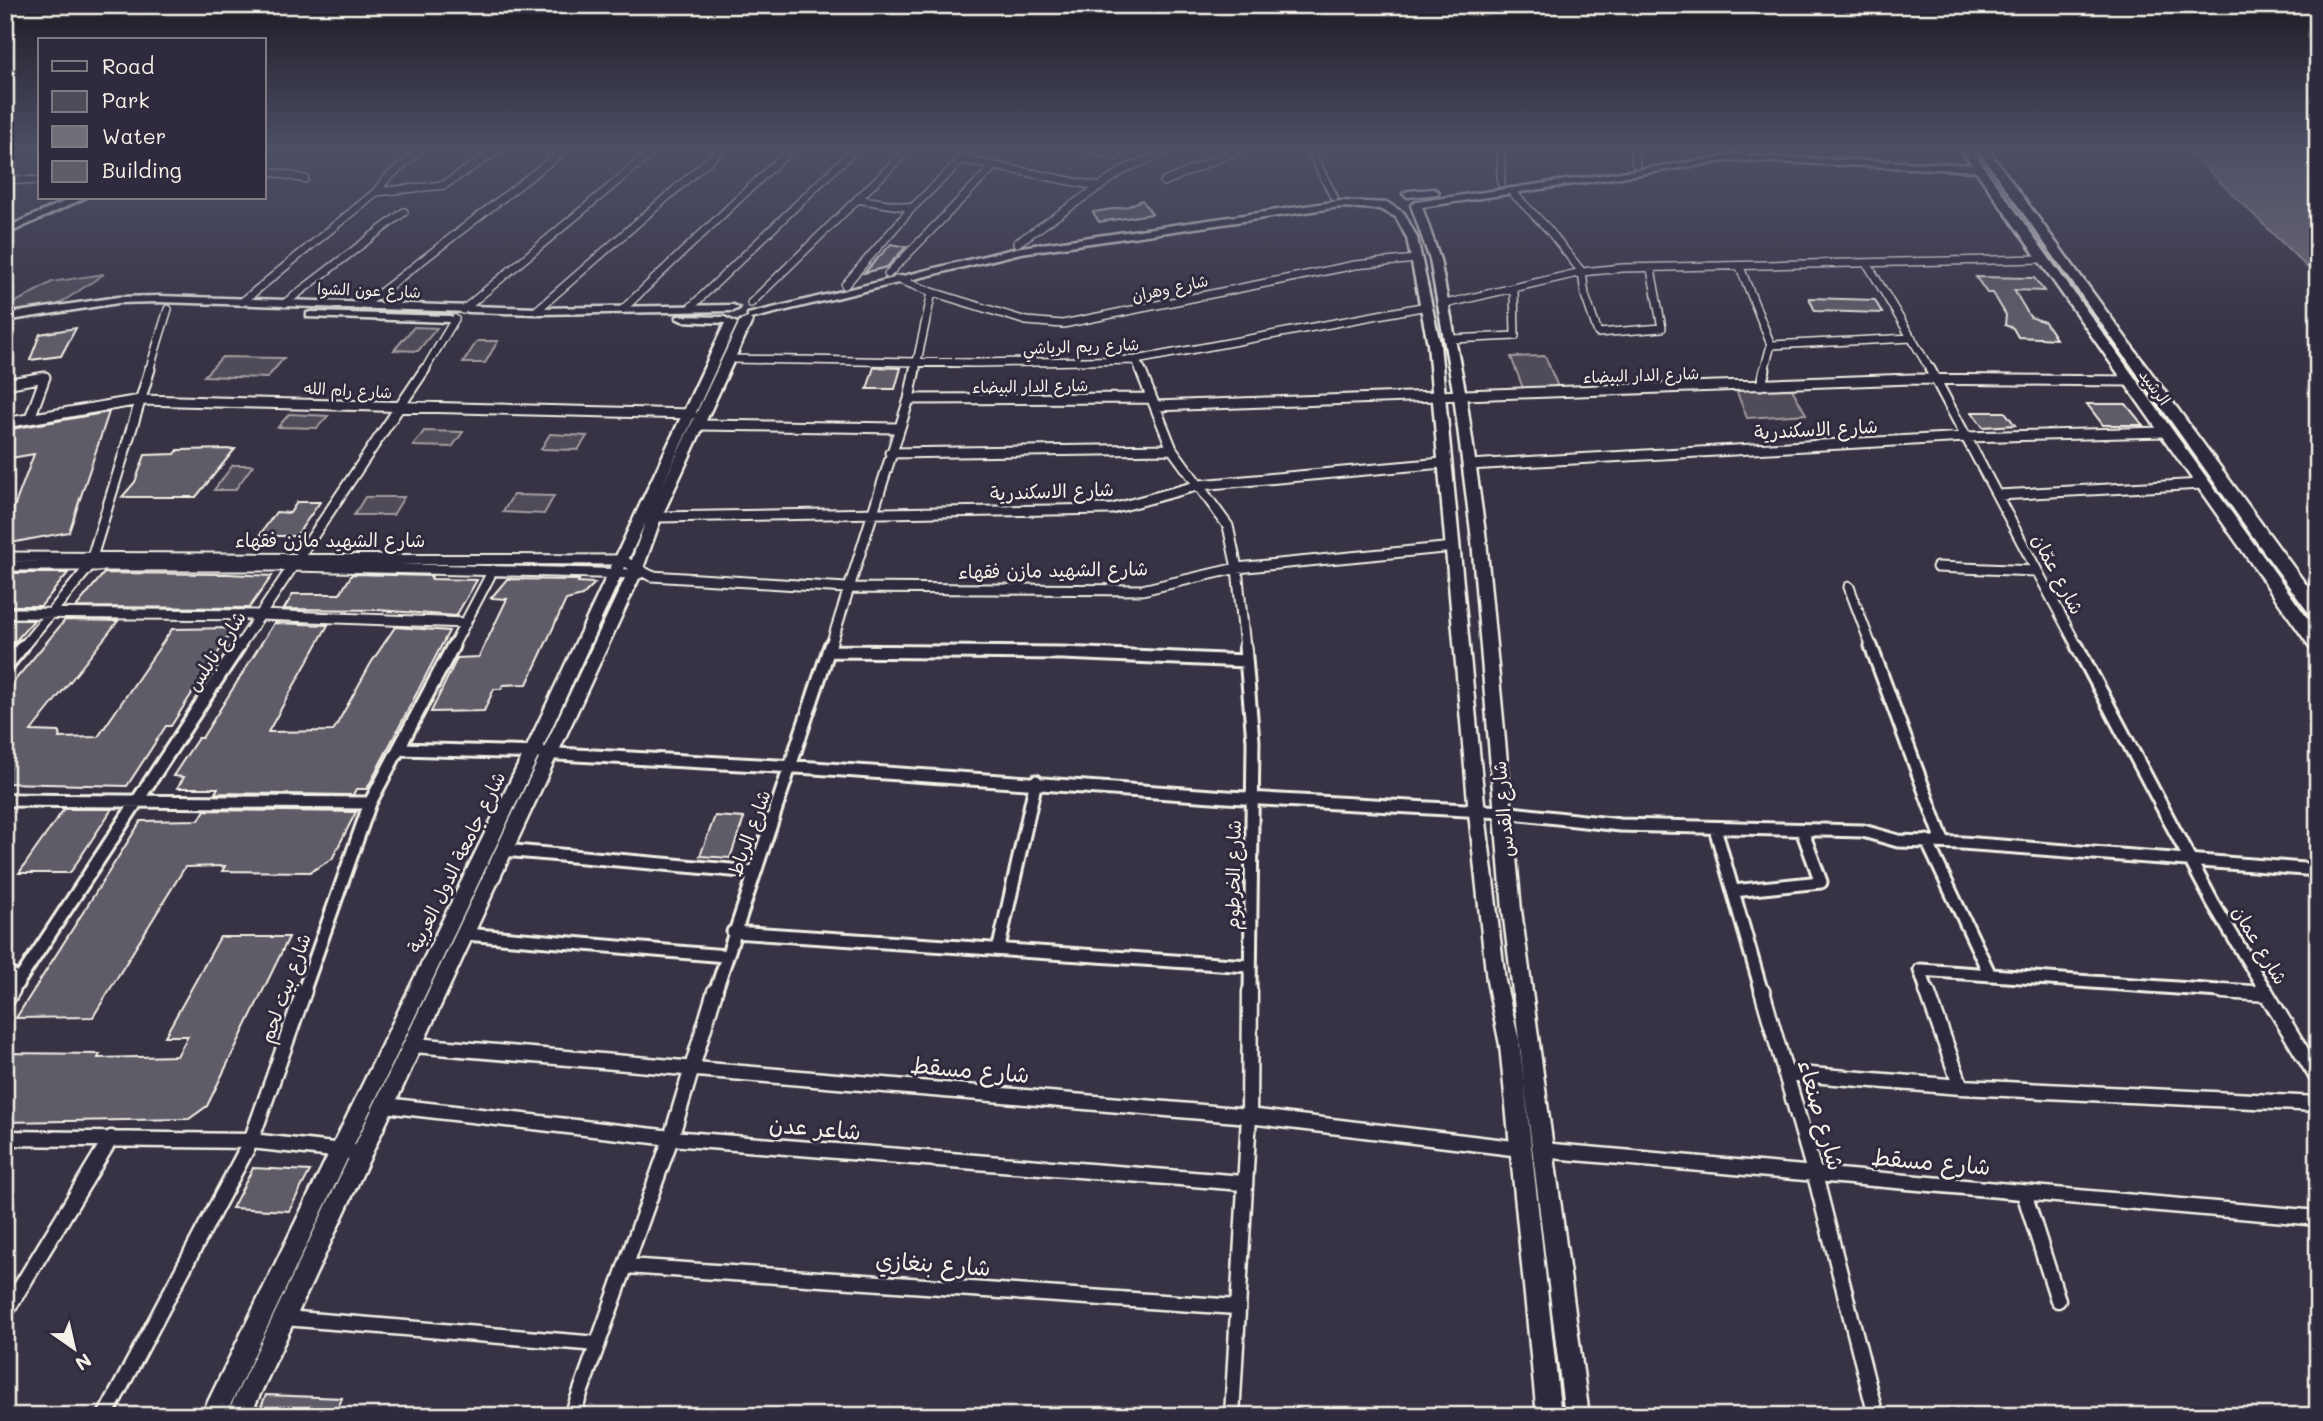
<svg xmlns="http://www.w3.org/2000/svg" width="2323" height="1421" viewBox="0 0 2323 1421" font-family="Mali,'Playpen Sans Arabic',sans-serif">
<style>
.green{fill:#504b59;stroke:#a29ea0;stroke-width:2}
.water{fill:#726e77;stroke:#a6a2a4;stroke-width:2}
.building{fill:#5f5c67;stroke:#f4f1e8;stroke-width:2}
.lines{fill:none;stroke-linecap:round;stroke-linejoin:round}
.street-far3-casing{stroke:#f4f1e8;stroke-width:10}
.street-far2-casing{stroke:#f4f1e8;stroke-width:13}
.street-far1-casing{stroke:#f4f1e8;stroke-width:17}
.street-casing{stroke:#f4f1e8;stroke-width:19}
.secondary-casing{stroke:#f4f1e8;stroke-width:5}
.primary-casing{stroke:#f4f1e8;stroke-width:5}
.street-far3{stroke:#2f2a3d;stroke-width:7}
.street-far2{stroke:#2f2a3d;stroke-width:9}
.street-far1{stroke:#2f2a3d;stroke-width:11}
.street{stroke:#2f2a3d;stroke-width:14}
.secondary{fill:#2f2a3d;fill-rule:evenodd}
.primary{fill:#2f2a3d;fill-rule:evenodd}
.labels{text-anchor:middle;stroke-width:6;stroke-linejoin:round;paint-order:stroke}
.far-street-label{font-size:16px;fill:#f4f1e8;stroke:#2f2a3d}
.street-label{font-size:19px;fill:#f4f1e8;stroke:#2f2a3d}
.near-street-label{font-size:23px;fill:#f4f1e8;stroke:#2f2a3d}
</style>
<rect width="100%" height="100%" fill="#373244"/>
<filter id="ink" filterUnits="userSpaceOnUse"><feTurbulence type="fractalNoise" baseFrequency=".0143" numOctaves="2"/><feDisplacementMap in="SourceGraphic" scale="14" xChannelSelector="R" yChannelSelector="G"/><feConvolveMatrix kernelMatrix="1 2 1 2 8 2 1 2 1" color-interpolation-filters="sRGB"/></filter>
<g filter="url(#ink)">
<!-- green -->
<path class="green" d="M104,274l-48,32 -51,6v-4l47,-26z
M414,327l23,1 -19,23 -24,-1z
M477,341h21l-13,22h-22z
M1545,356l13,31 -35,1 -12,-31z
M222,357l62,1 -17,20 -63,-2z
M1792,389l14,25 -59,4 -11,-28z
M289,414l39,2 -11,12 -39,-1z
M424,431l39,1 -11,15 -39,-1z
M550,434l37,2 -9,14 -37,-1z
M233,465h20l-18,25h-21z
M513,495l41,1 -10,18 -41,-2z
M365,497h39l-11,18h-39z"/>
<!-- water -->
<path class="water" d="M2178,148h140v130l-118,-116z"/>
<!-- building -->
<path class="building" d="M1142,200l10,14 -53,8 -6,-10 33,-5z
M891,244l15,3 -19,20 -23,6z
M1976,277l58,1 10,13 -30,-1 16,27 15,5 11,17 -38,-2 -5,-9 -8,-3 1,-10 -13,-22h-6z
M1809,298l66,2 7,13 -67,-2z
M76,328l-15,28 -31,4 10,-26z
M874,367l27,1 -6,21h-28z
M2087,404h39l17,21h-40z
M109,412l-40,120 -64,12v-13l29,-77 -29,5v-29z
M1972,412h33l10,13 -32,2z
M235,449l-39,48h-74l13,-15 10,-27 30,-1 3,-4z
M297,502h23l-24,34h-37l17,-24 14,1z
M5,573h63l-27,33h-36z
M104,573l123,1 45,2 -23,32 -173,-1z
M352,574l80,2 -1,3 46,1 -21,36 -78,-6 -94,-1 9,-15h47z
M507,579l72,1 -1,2 17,1 -13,13 -16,4 -39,84 -24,1 -2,4h-7l-10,22 -53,1 26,-54 22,-1 28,-58 -16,-1z
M5,620h29l-29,33z
M65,620l53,1 -87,110 29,1 -1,6 39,-1 74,-108 62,-1 -63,98h-5l-39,60 -122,-3v-91z
M274,623l54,2 -60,107 65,-1 38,-68 24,-36 54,4 -82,158h-11l-3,6 -138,-2 3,-5h-41l7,-11 -11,-1 25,-38h4z
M64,809h48l-42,64h-51z
M205,810l151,2 -24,47 -22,13 -88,-1 3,-5 -40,1 -92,150 -77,1 125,-197 58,-1z
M715,816l29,2 -14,40 -30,-2z
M220,937h69l-82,169 -18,13 -184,3v-69l95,1 -2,4 79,-2 11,-20h-23z
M253,1168l57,3 -21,40 -57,-3z
M266,1395l76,3 -7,18h-78z"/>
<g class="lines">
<!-- street-far3 casing -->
<g class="street-far3-casing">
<path id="street-far3" d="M1087,148l31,8
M1309,148l25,49
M1501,148v35
M1634,148l2,16
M961,159l139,28
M264,170l41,9
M5,179l35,2
M1164,182l78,-34
M376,192l68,-7 57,-37
M1512,192l36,37 34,43 3,23 13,38 64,-5 -11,-59
M857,199l55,9
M1017,243l108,-74 50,-21
M1868,265l63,106
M1740,267l31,78 -7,26
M888,274l106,-108
M897,279l35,13 -17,79
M845,285l67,-77 62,-60
M932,292l94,29 37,3 292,-59 61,-6
M242,302l134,-110 11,-14 36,-30
M285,303l119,-91
M751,303l159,-155
M366,304l201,-156
M1445,304l137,-32 40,-4 420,-9
M691,307l165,-159
M623,309l169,-161
M463,310l194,-162
M536,311l187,-163
M1452,339l63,-3 -1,-48
M1771,345l141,-7
M731,359l246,4 159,-3 291,-54
M1136,360l4,11
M149,371l19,-62
M424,371l31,-52"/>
</g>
<!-- street-far2 casing -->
<g class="street-far2-casing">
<path id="street-far2" d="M1140,369l32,80 56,77 9,42 8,80
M1930,369l148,279
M5,384l40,-7 -15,41
M1761,385l4,-16
M909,399l242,-1
M1155,406l757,-27 216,2
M5,423l135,-23 552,14
M699,425l198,3
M890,453l282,-4
M1469,465l497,-28 199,-5
M1998,495l205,-11
M658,517l454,-8 88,-24 243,-22
M5,557l617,3 29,16 195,12 296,2 95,-22 217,-21
M5,566h287l347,8
M1937,567l98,4
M1849,587l23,61
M5,613l255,2 206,8
M22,648l67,-81 61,-198
M238,648l187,-279
M452,648l41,-78
M830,648l79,-249 6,-30"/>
</g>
<!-- street-far1 casing -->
<g class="street-far1-casing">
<path id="street-far1" d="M1245,646l8,95 -3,252
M1871,646l72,195
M2077,646l136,257 54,90
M828,651l235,2 183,8
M5,668l18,-22
M401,749l138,4 275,15 413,29 276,15 117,13 243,6 35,10 64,2 356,27
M5,800l365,3
M1715,828l47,165
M1927,841l63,134
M503,850l251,22
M1733,891l88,-9 -19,-52
M733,932l516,34
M465,934l261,22
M999,947l37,-166
M5,972l15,7
M11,993l228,-347
M303,993l67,-190 83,-157
M715,993l115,-347
M1928,993l-8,-23 328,23"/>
</g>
<!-- street casing -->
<g class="street-casing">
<path id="street" d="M1762,991l53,184 61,241
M1927,991l34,96
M2223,991l44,3
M2265,991l53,88
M5,1002l7,-11
M414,1045l835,71 272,33
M1785,1073l176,14 357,17
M385,1105l286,33 572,45
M5,1138l246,3 110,12
M1541,1150l777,68
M2024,1193l34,107
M626,1266l611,41
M5,1313l106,-175
M285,1318l313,26
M105,1416l146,-275 53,-150
M572,1416l99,-278 44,-147
M1232,1416l17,-300 1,-125"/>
</g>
<!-- secondary casing -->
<g class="secondary-casing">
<path id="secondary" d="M1747,148h11l-11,8 233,9 5,3 -5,3 -247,-11 -311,47 18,53 26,136 20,144 35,370 68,506h-24l-62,-506 -31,-370 -18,-144 -24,-136 -19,-55 5,-3 301,-44 22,-5z
M1434,189l5,3 -1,2 -30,3 -5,-3 5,-3z
M72,198h13l-80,37v-7z
M1340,201l48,2 16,10 13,25 23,106 45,469 20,168 15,64 41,371h-24l-37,-371 -13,-64 -18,-168 -41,-469 -21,-106 -11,-21 -17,-8 -39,-2 -319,46 -271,66 2,2 -91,197 -20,56 -391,842h-24l401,-842 18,-51 -104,228 -316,665h-24l324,-665 200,-428 -43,-2 -6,-3 2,-2 46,1 13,6 -75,163 78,-165 8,-3v-4l273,-67z
M159,296l377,12 197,-3 6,3 -6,3 -197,3 -377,-12 -41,1 -113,18v-7l113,-17z
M311,312l139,4 6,3 -6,3 -143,-5v-4z"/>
</g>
<!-- primary casing -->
<g class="primary-casing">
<path id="primary" d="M1960,148h10l348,485v19l-6,-2z
M1977,148h10l331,453v18l-6,-2 -43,-58z"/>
</g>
<!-- street-far3 -->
<use href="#street-far3" class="street-far3"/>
<!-- street-far2 -->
<use href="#street-far2" class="street-far2"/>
<!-- street-far1 -->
<use href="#street-far1" class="street-far1"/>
<!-- street -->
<use href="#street" class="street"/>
<!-- secondary -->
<use href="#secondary" class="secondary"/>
<!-- primary -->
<use href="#primary" class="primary"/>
</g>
</g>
<!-- sky -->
<linearGradient id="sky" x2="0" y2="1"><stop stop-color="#1e1c25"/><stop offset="0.43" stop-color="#4d4f67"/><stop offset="1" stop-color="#4d4f67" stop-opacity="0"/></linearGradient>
<rect width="2323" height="347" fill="url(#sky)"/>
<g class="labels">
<!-- far-street labels -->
<g class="far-street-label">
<text transform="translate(1170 288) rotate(-12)" y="6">شارع وهران</text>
<text transform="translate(369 290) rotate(2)" y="6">شارع عون الشوا</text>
<text transform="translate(1081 346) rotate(-2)" y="6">شارع ريم الرياشي</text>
<text transform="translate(1641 375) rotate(-2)" y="6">شارع الدار البيضاء</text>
<text transform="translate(1030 386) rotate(-1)" y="6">شارع الدار البيضاء</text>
<text transform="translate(2155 387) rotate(54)" y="6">الرشيد</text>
<text transform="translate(348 390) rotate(3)" y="6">شارع رام الله</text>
</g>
<!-- street labels -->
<g class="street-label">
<text transform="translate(1816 429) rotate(-3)" y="7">شارع الاسكندرية</text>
<text transform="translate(1052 491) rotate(-2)" y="7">شارع الاسكندرية</text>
<text x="330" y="547">شارع الشهيد مازن فقهاء</text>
<text transform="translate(1053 570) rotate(-1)" y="7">شارع الشهيد مازن فقهاء</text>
<text transform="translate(2058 574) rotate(62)" y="7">شارع عمّان</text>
<text transform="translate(216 651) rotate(-57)" y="7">شارع نابلس</text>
<text transform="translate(1503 809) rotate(-95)" y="7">شارع القدس</text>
<text transform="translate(749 833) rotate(-70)" y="7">شارع الرباط</text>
<text transform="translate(456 862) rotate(-64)" y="7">شارع جامعة الدول العربية</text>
<text transform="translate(1233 875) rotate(-89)" y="7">شارع الخرطوم</text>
<text transform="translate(2260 945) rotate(59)" y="7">شارع عمان</text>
<text transform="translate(285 988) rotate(-70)" y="7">شارع بيت لحم</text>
</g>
<!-- near-street labels -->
<g class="near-street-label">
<text transform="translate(970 1070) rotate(5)" y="8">شارع مسقط</text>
<text transform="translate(1821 1115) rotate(74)" y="8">شارع صنعاء</text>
<text transform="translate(815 1128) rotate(5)" y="8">شاعر عدن</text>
<text transform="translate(1931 1162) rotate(5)" y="8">شارع مسقط</text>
<text transform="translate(933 1264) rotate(4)" y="8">شارع بنغازي</text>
</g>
</g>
<!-- margin -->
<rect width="2323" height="1421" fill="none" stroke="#2f2a3d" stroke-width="28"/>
<rect x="14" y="14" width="2295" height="1393" fill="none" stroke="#f4f1e8" stroke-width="2.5" filter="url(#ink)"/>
<!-- legend -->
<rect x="38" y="38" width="228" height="161" fill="#2f2a3d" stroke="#7e7a81" stroke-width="2"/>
<rect x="52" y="61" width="35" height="10" fill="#2f2a3d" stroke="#7e7a81" stroke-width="2"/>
<text x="102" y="74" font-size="21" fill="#f4f1e8">Road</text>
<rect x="52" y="91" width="35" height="21" fill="#504b59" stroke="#7e7a81" stroke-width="2"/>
<text x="102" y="108" font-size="21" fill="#f4f1e8">Park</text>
<rect x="52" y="126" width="35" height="21" fill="#726e77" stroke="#7e7a81" stroke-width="2"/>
<text x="102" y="144" font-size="21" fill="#f4f1e8">Water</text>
<rect x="52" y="161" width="35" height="21" fill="#5f5c67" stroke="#7e7a81" stroke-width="2"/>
<text x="102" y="178" font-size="21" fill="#f4f1e8">Building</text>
<!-- north arrow -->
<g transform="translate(74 1348) rotate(146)" stroke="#2f2a3d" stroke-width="5" paint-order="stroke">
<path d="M0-5L12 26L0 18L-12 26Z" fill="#f4f1e8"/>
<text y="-10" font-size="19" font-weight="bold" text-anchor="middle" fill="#f4f1e8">N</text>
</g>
</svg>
